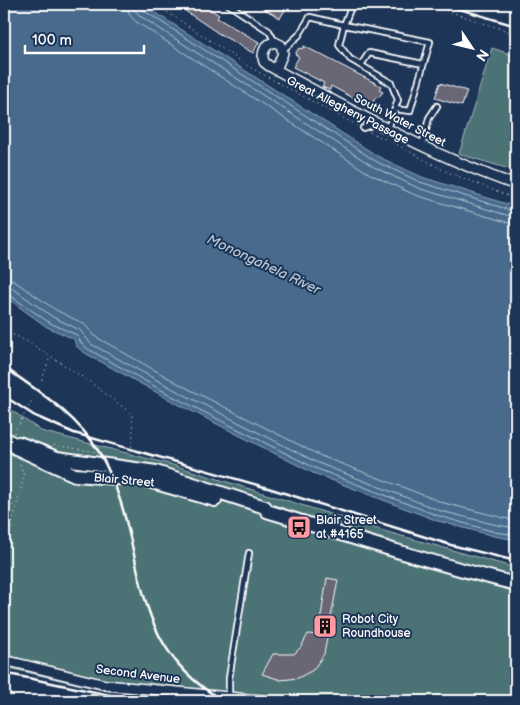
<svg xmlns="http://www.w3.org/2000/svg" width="520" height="705" viewBox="0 0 520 705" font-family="'Balsamiq Sans',sans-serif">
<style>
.green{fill:#4c7275;stroke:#a6b8ba}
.water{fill:#466b8d;stroke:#90a6bb}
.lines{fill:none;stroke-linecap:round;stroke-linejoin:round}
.shore{stroke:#b5c4d1;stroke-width:1}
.building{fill:#696674;stroke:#fff}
.lane-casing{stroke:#fff;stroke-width:8}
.street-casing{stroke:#fff;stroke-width:12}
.secondary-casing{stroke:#fff;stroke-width:16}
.path{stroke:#fff;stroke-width:1;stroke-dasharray:1 4;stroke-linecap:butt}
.lane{stroke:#1d3557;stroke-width:4.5}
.street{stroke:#1d3557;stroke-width:9}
.secondary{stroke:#1d3557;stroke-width:12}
.rail{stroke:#fff;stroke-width:2.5}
.labels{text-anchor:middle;stroke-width:4;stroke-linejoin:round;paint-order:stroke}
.street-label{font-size:12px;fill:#fff;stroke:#1d3557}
.poi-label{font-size:12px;fill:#fff;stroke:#1d3557;text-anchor:start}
.water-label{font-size:14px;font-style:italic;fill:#b5c4d1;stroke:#1d3557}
</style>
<rect width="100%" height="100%" fill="#1d3557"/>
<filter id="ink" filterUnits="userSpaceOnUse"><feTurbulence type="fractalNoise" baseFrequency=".02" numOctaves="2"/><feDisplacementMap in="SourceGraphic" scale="10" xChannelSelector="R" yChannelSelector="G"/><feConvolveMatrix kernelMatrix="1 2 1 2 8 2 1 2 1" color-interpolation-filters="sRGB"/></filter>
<g filter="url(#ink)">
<!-- green -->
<path class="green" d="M492,48l24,8v115l-57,-17z
M4,405l37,26 132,34 218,68 125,35v133h-325l-88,-11 -99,-23z"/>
<!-- water -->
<path class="water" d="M4,4h138l237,153 43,20 94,30v333l-22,-4 -56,-15 -125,-48 -141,-72 -87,-48 -9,-7 -2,-7 -27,-12 -43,-31z"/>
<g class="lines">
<!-- shore -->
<path class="shore" d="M127,4l2,10 6,7 235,153 45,21 101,30
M134,4l1,6 5,6 234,151 44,21 98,30
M140,4l3,6 234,152 43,20 96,30
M4,279l10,2 42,29 28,14 12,13 85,48 140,71 123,47 72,18
M4,286l8,2 41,29 27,13 11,14 86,47 141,72 123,48 56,14 19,3
M4,293l4,1 42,29 27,12 4,8 7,6 86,48 141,71 124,48 56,16 21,3"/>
</g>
<!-- building -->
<path class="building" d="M175,4h27l17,11 -2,3 42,24 -6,11 -35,-20z
M256,4h33l-9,14z
M304,46l77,40 -2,4 4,2 -5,6 -2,-1 -6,10 -39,-21 -1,4 -8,-3 2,-4 -31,-16 6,-10 -4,-3 4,-6 3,1z
M440,83l27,8 -5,15 -27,-8z
M327,578l11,2 -14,74 -11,16 -15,8 -17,2 -19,-6 11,-20h21l7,-7 7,-13 10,1z"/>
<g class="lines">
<!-- lane casing -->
<g class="lane-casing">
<path id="lane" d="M228,4l41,27 6,11
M352,4l-8,21 86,17 -20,69 -15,-2
M366,4l9,3
M283,50l16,-15 11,-18 34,8 -5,20 11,14 41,24 7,17 -10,28
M361,65l8,-12 54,11
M363,128l14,-5
M422,145l7,-27 8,-12
M229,696v-18l20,-125"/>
</g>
<!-- street casing -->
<g class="street-casing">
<path id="street" d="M276,70l7,-17 -2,-8 -6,-3c-10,2 -14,11 -11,20l5,4c81,43 161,89 247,119
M4,660l102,25 164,16"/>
</g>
<!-- secondary casing -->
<g class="secondary-casing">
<path id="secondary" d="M4,438l10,6 2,4 59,27 70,5 70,20
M14,444l5,-1 38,15 99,14 109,35 2,4c83,26 165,52 249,73"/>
</g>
<!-- path -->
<path class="path" d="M155,4l96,64 107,58
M427,4l89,30
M165,11l5,-7
M370,132l24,11 51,28 71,28
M4,330l26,13 60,39 42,32 1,24 -3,19
M42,380l8,-23
M14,433l19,-34
M54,445l43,7
M4,511l9,-6h3
M4,557l20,-81 -5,-15"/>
<!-- lane -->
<use href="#lane" class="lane"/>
<!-- street -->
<use href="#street" class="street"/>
<!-- secondary -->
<use href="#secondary" class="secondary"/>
<!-- rail -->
<path class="rail" d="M443,4l73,22
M4,367c34,24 73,48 95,85 53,91 20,190 125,249
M4,396l31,20 39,17 194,55 183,57 65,16
M4,673l134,28"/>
</g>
</g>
<!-- icons -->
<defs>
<g id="bus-square" transform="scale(1.25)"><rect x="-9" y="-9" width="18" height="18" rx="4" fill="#ff9aa2" stroke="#1d3557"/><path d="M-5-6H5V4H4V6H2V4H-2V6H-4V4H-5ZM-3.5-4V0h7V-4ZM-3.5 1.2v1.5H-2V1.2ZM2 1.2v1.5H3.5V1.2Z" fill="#111"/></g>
<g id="building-square" transform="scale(1.25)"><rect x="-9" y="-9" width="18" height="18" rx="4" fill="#ff9aa2" stroke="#1d3557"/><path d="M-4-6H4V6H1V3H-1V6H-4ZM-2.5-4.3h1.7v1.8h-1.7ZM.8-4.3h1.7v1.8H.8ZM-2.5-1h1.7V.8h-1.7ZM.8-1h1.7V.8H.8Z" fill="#111"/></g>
</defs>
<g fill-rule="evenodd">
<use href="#bus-square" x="299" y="527"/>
<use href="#building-square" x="325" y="626"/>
</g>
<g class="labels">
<!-- street labels -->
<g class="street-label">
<text transform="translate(348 110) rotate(27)" y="4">Great Allegheny Passage</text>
<text transform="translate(400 120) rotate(27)" y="4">South Water Street</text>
<text transform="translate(124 480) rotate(5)" y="4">Blair Street</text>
<text transform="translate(138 674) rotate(7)" y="4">Second Avenue</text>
</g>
<!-- poi labels -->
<g class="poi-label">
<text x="316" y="524">Blair Street<tspan x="316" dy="14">at #4165</tspan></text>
<text x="342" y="623">Robot City<tspan x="342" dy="14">Roundhouse</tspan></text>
</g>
<!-- water labels -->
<g class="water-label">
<text transform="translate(264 264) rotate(25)" y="5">Monongahela River</text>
</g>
</g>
<!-- margin -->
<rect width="520" height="705" fill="none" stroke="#1d3557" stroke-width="20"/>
<rect x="10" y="10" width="500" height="685" fill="none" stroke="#fff" stroke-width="2" filter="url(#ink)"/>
<!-- north arrow -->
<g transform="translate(472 48) rotate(125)" stroke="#1d3557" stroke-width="4" paint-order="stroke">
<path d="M0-4L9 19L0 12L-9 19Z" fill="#ffffff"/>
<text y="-8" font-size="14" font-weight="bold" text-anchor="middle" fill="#ffffff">N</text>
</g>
<!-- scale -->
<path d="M25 45v8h119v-8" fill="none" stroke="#ffffff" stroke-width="2.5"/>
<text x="32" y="45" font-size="15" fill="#ffffff" stroke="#1d3557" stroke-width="4" paint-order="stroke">100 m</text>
</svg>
